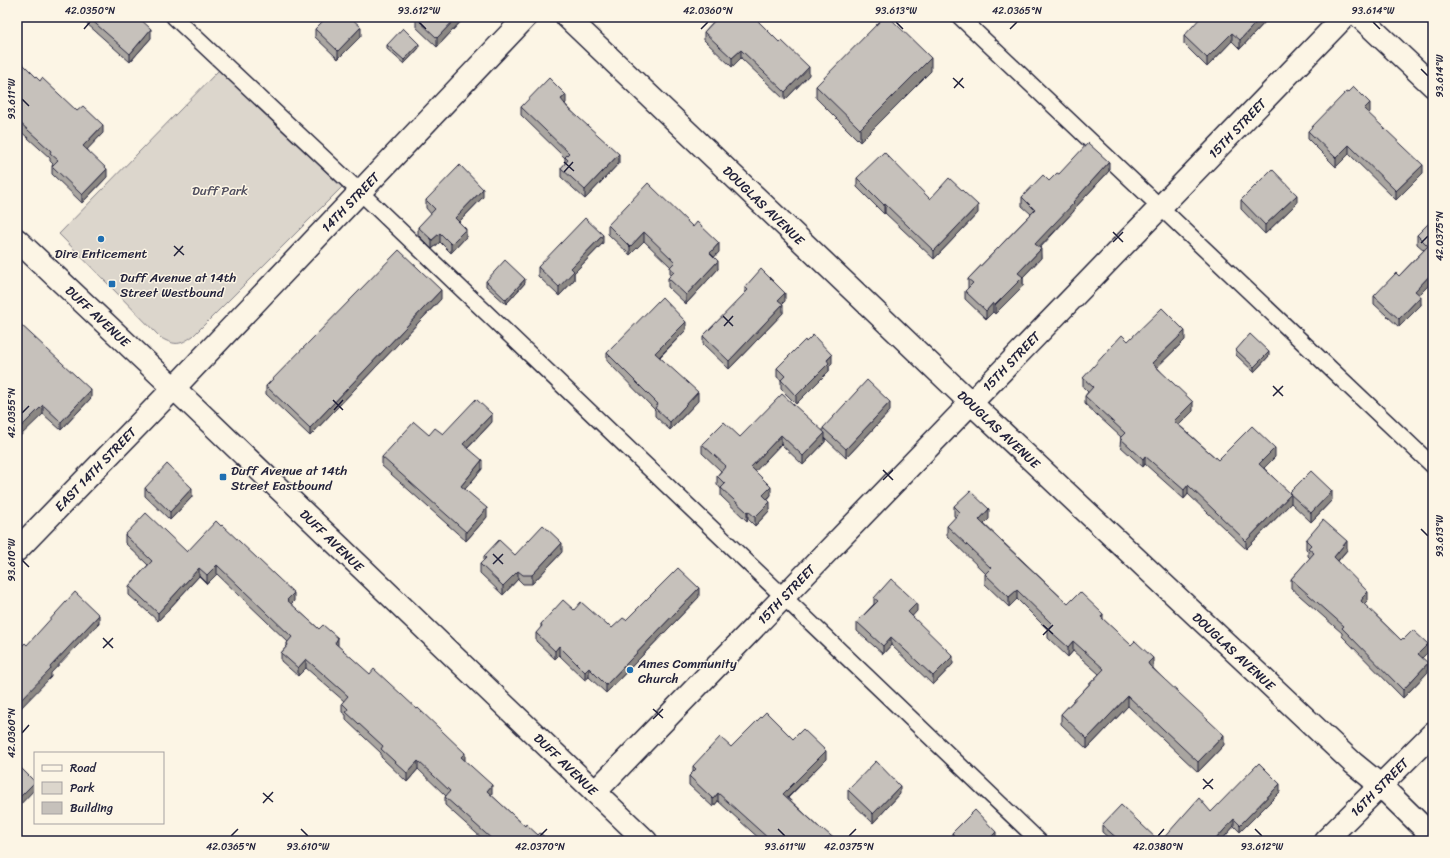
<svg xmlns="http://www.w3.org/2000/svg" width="1450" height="858" viewBox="0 0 1450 858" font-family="Sriracha,sans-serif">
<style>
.green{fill:#dcd6cc;stroke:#7f7c84}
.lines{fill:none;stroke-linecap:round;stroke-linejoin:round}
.lane-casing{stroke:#22223b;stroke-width:18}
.street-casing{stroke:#22223b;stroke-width:25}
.secondary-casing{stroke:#22223b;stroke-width:25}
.lane{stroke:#fcf5e5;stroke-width:15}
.street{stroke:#fcf5e5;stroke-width:22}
.secondary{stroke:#fcf5e5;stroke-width:22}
.wall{fill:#aaa6a1;stroke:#22223b}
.shaded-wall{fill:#8b8783;stroke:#22223b}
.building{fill:#c6c1bb;stroke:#22223b}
.ticks{fill:none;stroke:#22223b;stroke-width:1.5}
.poi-dot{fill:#1f6fb2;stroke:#fcf5e5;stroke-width:1.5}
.labels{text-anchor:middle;stroke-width:3;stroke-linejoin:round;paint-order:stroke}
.street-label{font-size:13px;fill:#22223b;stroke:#fcf5e5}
.park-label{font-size:13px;fill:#504f5f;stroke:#fcf5e5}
.poi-label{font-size:13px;fill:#22223b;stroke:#fcf5e5;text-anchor:start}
.neatline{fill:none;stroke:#22223b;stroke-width:1.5}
.ticks-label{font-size:10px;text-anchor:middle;fill:#22223b}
</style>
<rect width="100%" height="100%" fill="#fcf5e5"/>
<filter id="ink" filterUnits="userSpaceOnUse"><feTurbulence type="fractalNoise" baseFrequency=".025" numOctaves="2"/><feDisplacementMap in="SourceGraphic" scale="8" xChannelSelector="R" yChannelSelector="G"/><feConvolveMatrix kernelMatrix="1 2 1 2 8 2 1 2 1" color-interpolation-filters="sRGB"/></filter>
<g filter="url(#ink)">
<!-- green -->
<path class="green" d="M219,70l123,117 -149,149c-13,9 -17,10 -32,2l-102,-104z"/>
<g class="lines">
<!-- lane casing -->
<g class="lane-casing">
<path id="lane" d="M174,17l186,175 679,649
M960,17l473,449"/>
</g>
<!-- street casing -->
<g class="street-casing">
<path id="street" d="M567,17l404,386 382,360 27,22 53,52
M1360,17l73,69
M17,550l157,-162 352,-371
M595,792l749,-775
M1325,841l108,-108"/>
</g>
<!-- secondary casing -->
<g class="secondary-casing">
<path id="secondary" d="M17,240l179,169 450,432"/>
</g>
<!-- lane -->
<use href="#lane" class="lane"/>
<!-- street -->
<use href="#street" class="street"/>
<!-- secondary -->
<use href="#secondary" class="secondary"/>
</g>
<!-- wall -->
<path class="wall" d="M86,17h52l13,21 -21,24 -44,-39z
M465,17l-28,30 -21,-20v-9z
M714,17h40l26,26 29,32 -24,25 -44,-42 -9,9 -28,-27v-8l10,-11z
M1265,17v5l-25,27 -8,-8 -25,26 -23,-23v-8z
M315,29l46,7 -23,23 -23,-22z
M387,45l32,3 -15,16 -17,-15z
M17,58l23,23 63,52 -16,16 20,28 -25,26 -30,-29v-8l1,-2 -3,-3v-3l-33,-30z
M931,71l-71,71 -44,-44v-12z
M566,103l-1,1 54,59 -34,36 -24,-22v-9l4,-4v-6l-44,-43v-8z
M1370,112l-2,2 55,59 -27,27 -47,-46 -13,13 -28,-28v-8z
M1109,171l-35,38v2l-34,37 1,10 -18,19v9l-28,28 -2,-2 -7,7 -21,-20v-8l3,-3v-9l63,-65 -9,-8v-9l27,-16 10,-7z
M857,178l73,21 48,14 -44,46 -49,-46 -1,1 -27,-27z
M483,197l-24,25 7,15 -15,16 -11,-11 -8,7 -14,-14v-8l13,-13 -5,-6v-8z
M1241,200l56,3 -32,31 -24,-25z
M1433,219v62l-14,14 2,10 -22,22 -25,-23v-8l25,-20 25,-26 -7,-6v-9z
M608,225l85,2 26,25 -5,5 4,12 -32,35 -18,-17v-9l2,-2v-9h1l-27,-26 -14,14 -22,-21z
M603,243l-29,30v7l-15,16 -21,-20v-9z
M486,281l39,2 -19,21 -20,-18z
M745,287l40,14 -3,3 1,9 -54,56 -26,-25v-8l42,-42z
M441,299l-131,137 -44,-42v-8z
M17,321l74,77 -30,32 -18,-16z
M686,330l-26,27 38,44 -28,29 -15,-14v-6l-48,-49v-8z
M1185,340l-28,27 36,44 -14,14 39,35 57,-3 -11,11 25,25 43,7 -21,22 -20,-19 -45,46 -58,-55 -4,5 -39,-35 -2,3 -23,-21 1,-9 -36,-33v-8l3,-4 -5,-5v-9l45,-37z
M1236,350l33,6 -15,16 -18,-17z
M832,363l-3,3v5l-33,33 -15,-15v-9l-4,-3v-9z
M890,411l-44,47 -21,-20v4l-22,23 -22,-21 -26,27 16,24 -3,4 2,11 -15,16 -7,-7 -1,2 -26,-25v-7l-4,-5v-8l4,-5 -19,-18v-9l38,-7 83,-5v-4z
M492,422l-24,26 14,21 -17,20 22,28 -21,24 -84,-75v-9l47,-22 14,-1z
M145,488l47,9 -22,23 -25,-24z
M954,506l35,13 -5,5 84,80 35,15 50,49 71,77 -26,27 -70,-66 -41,43 -26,-25v-10l38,-40 -26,-23 -5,6 -20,-19v-8l-31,-31 -8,8 -24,-23v-10h1l-39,-38v-10l9,-9 -2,-1z
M125,535l62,17 107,49 -3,3 47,42 127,115 27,32 -1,2 34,31 13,9 11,6h-64l-40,-36v-8l1,-1 -28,-27 -11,13 -26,-25v-4l-35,-33v-5l-4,-3v-9l2,-2 -38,-33 -8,8 -17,-15v-8l6,-7v-3l1,-1 -71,-68 -10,10 -8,-8 -41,45 -29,-26v-9l19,-21 -23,-22z
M1306,540l41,10 -9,11 30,39 -4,4 37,36 27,12 -6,6 6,14 -25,26 -61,-62v-3l-51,-45v-9l19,-21 -2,-2v-5l-2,-2z
M562,552l-30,32h-9l-5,-5 -15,16 -23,-22v-9l4,-4v-4l31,-1z
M699,597l-93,96 -17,-16 -4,3 -26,-25 -4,4 -19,-18v-8l5,-5v-4l66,1 5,3 14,-8z
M874,598l43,13 -5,5 41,48 -20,21 -42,-40 -8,9 -26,-23v-9l17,-18z
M793,739l33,20 -38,39 35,33 14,10h-75l-44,-40 -5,6 -24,-22v-9l4,-4v-6l38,-19z
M848,790l52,4 -27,29 -25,-24z
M1280,792l-40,40 -6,-6 -13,15h-60l50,-29z
M1102,825l57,16h-47l-10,-9z
M952,833l44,7v1h-44z"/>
<!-- shaded-wall -->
<path class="shaded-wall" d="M457,17h8l-28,30v-9z
M1261,17h4v5l-25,27v-9z
M361,27v9l-23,23v-8z
M151,29v9l-21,24v-8z
M1232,33v8l-25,26v-9z
M419,44v4l-15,16v-4z
M741,50v8l-9,9v-9z
M931,58v13l-71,71v-13z
M809,67v8l-24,25v-8z
M566,95v8l-5,5v-9z
M1370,103v9l-6,6v-9z
M103,125v8l-20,21v-8z
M1349,145v9l-13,13v-9z
M619,154v9l-34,36v-9z
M1109,162v9l-35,38v2l-39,41v-8z
M1423,165v8l-27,27v-9z
M107,169v8l-25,26v-8z
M483,189v8l-28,29v-8z
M1297,195v8l-32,31v-9z
M885,204v9l-1,1v-9z
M978,205v8l-44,46v-8z
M466,229v8l-15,16v-9z
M644,232v9l-14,14v-8z
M440,233v9l-8,7v-9z
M603,235v8l-29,30v7l-15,16v-9l12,-19z
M719,243v9l-9,10v-9z
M1041,249v9l-18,19v9l-28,28v-9l23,-32z
M718,261v8l-32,35v-9z
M1433,272v9l-18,18v-8z
M525,279v4l-19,21v-4z
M441,290v9l-131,137v-8z
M785,293v8l-7,7v-8z
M1421,296v9l-22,22v-8z
M993,303v9l-7,7v-8z
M783,304v9l-54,56v-8z
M686,322v8l-31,31v-8z
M1185,331v9l-33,32v-9z
M1269,352v4l-15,16v-5z
M832,355v8l-3,3v5l-33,33v-8z
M91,390v8l-30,32v-8z
M698,392v9l-28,29v-8z
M890,402v9l-44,47v-9z
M1193,402v9l-19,19v-9z
M43,405v9l-26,25v-8z
M492,414v8l-29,31v-9z
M825,433v9l-22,23v-9z
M781,435v9l-30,32v-9z
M1275,448v9l-16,16v-9z
M1145,456v8l-2,3v-8z
M482,460v9l-21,25v-8z
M1188,485v9l-4,5v-9z
M771,487v8l-8,8v-8z
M192,488v9l-22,23v-8z
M1332,491v9l-21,22v-9z
M1291,494v9l-45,46v-8z
M770,502v8l-15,16v-9z
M487,508v9l-21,24v-9z
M989,509v10l-10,10v-9z
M748,511v8l-1,2v-9z
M1347,541v9l-13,15v-8z
M562,543v9l-30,32v-9z
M217,565v9l-10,10v-9z
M199,568v8l-41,45v-8z
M518,571v8l-15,16v-9z
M699,588v9l-93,96v-8z
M1017,590v9l-8,8v-10z
M1368,592v8l-5,5 -2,-4 1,-3z
M294,593v8l-7,7v-8z
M917,603v8l-9,10v-9z
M1103,614v9l-2,-6z
M99,615v8l-48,50v4l-34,35v-8l33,-37z
M891,637v8l-8,9v-8z
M338,638v9l-3,-4z
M1073,641v10l-5,6v-10z
M1428,644v8l-10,10v-8z
M559,646v9l-4,4v-8z
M953,656v8l-20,21v-9z
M1153,658v10l-5,5v-10z
M306,659v9l-8,8v-8z
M1428,663v9l-25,26v-8z
M589,668v9l-4,3v-8z
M1128,696v10l-41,43v-10z
M1224,735v10l-26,27v-10z
M826,751v8l-43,43v-8z
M465,753v8l-4,-4z
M418,761v8l-11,13v-9z
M35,782v7l-18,19v-8z
M1280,784v8l-40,40v-7z
M492,785v8l-5,6v-8z
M900,786v8l-27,29v-9z
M718,793v8l-5,6v-8z
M1234,819v7l-13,15h-7z
M996,832v9h-9z
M772,836v5h-3v-2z"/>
<!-- building -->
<path class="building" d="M88,17h50l13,12 -21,25z
M327,17h23l11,10 -23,24 -23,-22z
M417,17h40l-20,21 -21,-20z
M718,17h36l26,26 2,-2 27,26 -24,25 -44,-42 -9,8 -28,-26z
M884,17h5l42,41 -71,71 -44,-43z
M1201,17h60l-21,23 -8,-7 -25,25 -23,-22z
M403,28l16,16 -15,16 -17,-15z
M17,58l23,23 2,-3 35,33 6,-5 20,19 -20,21 24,23 -25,26 -30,-29 6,-6 -8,-7 1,-2 -34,-31z
M549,78l17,17 -5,4 7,9 51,46 -34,36 -24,-22 7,-8 -3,-3 4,-4 -48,-46z
M1354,87l16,16 -6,6 59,56 -27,26 -47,-46 -13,13 -28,-27 38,-39 2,1z
M1088,143l21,19 -36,40 1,1 -39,41 6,5 -23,24 5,4 -28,28 -2,-2 -7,8 -21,-20 8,-8 -5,-4 67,-69 -13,-13 21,-22 6,6 8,-8 2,1z
M884,152l46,47 19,-21 29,27 -44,46 -49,-47 -1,1 -27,-27z
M460,165l23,24 -28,29 11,11 -15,15 -11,-11 -8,7 -14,-13 17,-18 -9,-9z
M1272,169l25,26 -32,30 -24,-25z
M648,183l45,44 4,-5 22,21 -9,10 8,8 -32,34 -18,-17 6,-6 -4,-5 5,-5 -31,-30 -14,15 -22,-22z
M585,218l18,17 -32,33 3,3 -15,16 -21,-20z
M1433,219v53l-18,19 6,5 -22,23 -25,-23 22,-23 3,3 29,-30 -11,-11z
M399,250l42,40 -131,138 -44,-42z
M505,260l20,19 -19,21 -20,-19z
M761,269l24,24 -7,7 5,4 -54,57 -26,-25 45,-46 -3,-3z
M662,297l24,25 -31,31 43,39 -28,30 -15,-14 3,-4 -51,-51z
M1162,308l23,23 -33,32 41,39 -19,19 44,39 34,-34 23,22 -16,16 32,30 -45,47 -58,-56 -4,5 -39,-34 -2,3 -23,-21 5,-5 -40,-37 8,-9 -10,-9 39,-43 6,6z
M17,321l74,69 -30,32 -18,-17 -26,26z
M1250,334l19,18 -15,15 -18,-17z
M813,335l19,20 -5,5 2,3 -33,33 -15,-16 4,-4 -8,-8 28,-28 1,2z
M867,380l23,22 -44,47 -23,-21z
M782,394l43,39 -22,23 -22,-21 -30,32 20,20 -8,8 7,7 -15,15 -7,-6 -1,1 -26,-24 4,-4 -8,-8 9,-10 -24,-22 22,-22 16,15z
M476,399l16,15 -29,30 19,16 -21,26 26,22 -21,24 -84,-75 32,-35 15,13 6,-7 8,6z
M167,464l25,24 -22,24 -25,-24z
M1311,471l21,20 -21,22 -22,-20z
M970,491l19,18 -10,11 41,39 48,45 12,-12 23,22 -2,3 30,28 4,-4 18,17 -5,5 1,2 75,70 -26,27 -70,-66 -41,43 -26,-25 43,-45 -31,-28 -5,6 -20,-18 4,-5 -35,-34 -8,7 -24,-23 6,-6 -44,-42 13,-14 -6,-6z
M146,513l41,39 29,-31 5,5 1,-1 72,68 -7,7 32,29 4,-4 15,13 -3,5 35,31 4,-5 43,40 1,-1 47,45 -4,4 31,28 -5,6 38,35 1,-2 12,11 2,-2 9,8h-55l-49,-44 5,-6 -32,-30 -11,12 -26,-24 2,-3 -37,-34 2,-3 -6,-6 6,-7 -42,-37 -8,9 -17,-15 7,-8 -1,-2 5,-6 -75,-72 -10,10 -8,-7 -41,45 -29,-27 23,-25 -27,-26z
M1323,520l24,21 -13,16 34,35 -6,6h1l-2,3 40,39 2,-2 1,1 9,-9 15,14 -10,10 10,9 -25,27 -61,-62 2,-2 -53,-47 23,-26 -6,-5 3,-3 -5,-5z
M543,525l19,18 -30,32h-9l-5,-4 -15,15 -23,-22 6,-6 -2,-2 15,-16 16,15z
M678,568l21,20 -93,97 -17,-17 -4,4 -26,-26 -4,5 -19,-18 6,-7 -1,-2 22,-24 11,10 7,-8 26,23 1,-1 4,4 11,-10 3,2z
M891,579l26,24 -9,9 45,44 -20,20 -42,-39 -8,9 -26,-24 21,-21 -4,-3z
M75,592l24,23 -49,52 1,2 -34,35v-53l8,-8 2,2z
M766,712l27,27 10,-10 23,22 -43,43 40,37 1,-1 13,11h-59l-6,-5 -3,3 -51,-46 -5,6 -24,-23 7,-7 -3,-3 27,-29 11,10z
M876,761l24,25 -27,28 -25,-24z
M1259,763l21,21 -40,41 -6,-6 -20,22h-53l38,-43 12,14z
M17,764l18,18 -18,18z
M1121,805l38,36h-39l-18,-16z
M975,810l21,22 -9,9h-28l-7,-8z"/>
</g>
<!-- ticks -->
<path class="ticks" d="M419,22l7,7M896,22l7,7M1373,22l7,7M84,29l6,-7M701,29l7,-7M1010,29l7,-7M1421,69l7,7M953,78l11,10M954,88l9,-10M22,99l7,7M564,162l10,9M564,172l9,-10M1113,232l10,10M1113,242l10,-10M1421,243l7,-7M174,246l10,9M174,256l9,-10M723,316l10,10M724,326l9,-10M1273,386l10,10M1273,396l10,-10M333,400l10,10M334,410l9,-10M22,413l7,-7M883,470l10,10M883,480l10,-10M1421,529l7,7M493,554l10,10M22,560l7,7M493,564l10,-10M1043,625l10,9M1043,635l10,-10M103,638l10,10M103,648l10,-10M653,709l10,9M653,719l10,-10M22,733l7,-8M1203,779l10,10M1203,789l10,-10M263,793l10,9M263,803l10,-11M301,829l7,7M778,829l7,7M1255,829l7,7M231,836l7,-7M540,836l7,-7M849,836l7,-7M1158,836l6,-7"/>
<!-- markers -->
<g class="poi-dot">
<circle cx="101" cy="239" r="4"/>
<rect x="108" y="280" width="8" height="8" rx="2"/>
<rect x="219" y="473" width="8" height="8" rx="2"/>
<circle cx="630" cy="670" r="4"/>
</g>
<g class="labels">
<!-- street labels -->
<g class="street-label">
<text transform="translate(1237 128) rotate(-46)" y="5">15TH STREET</text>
<text transform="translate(350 202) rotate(-46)" y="5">14TH STREET</text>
<text transform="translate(764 205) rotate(44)" y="5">DOUGLAS AVENUE</text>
<text transform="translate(98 316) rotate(43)" y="5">DUFF AVENUE</text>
<text transform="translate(1011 361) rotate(-46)" y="5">15TH STREET</text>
<text transform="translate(999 429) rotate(43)" y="5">DOUGLAS AVENUE</text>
<text transform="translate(95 469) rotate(-46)" y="5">EAST 14TH STREET</text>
<text transform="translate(332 540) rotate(44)" y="5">DUFF AVENUE</text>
<text transform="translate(786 594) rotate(-46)" y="5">15TH STREET</text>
<text transform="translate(1234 651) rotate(43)" y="5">DOUGLAS AVENUE</text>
<text transform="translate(566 764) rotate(44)" y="5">DUFF AVENUE</text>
<text transform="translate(1379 787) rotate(-45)" y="5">16TH STREET</text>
</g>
<!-- park labels -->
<g class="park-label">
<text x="220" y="195">Duff Park</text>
</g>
<!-- poi labels -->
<g class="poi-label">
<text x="101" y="258" text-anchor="middle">Dire Enticement</text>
<text x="120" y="282">Duff Avenue at 14th<tspan x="120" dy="15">Street Westbound</tspan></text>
<text x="231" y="475">Duff Avenue at 14th<tspan x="231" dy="15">Street Eastbound</tspan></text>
<text x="638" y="668">Ames Community<tspan x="638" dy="15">Church</tspan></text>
</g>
</g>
<!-- margin -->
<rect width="1450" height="858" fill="none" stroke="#fcf5e5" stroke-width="44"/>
<!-- legend -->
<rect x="34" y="752" width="130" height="72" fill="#fcf5e5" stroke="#a5a1a1"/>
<rect x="42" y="765" width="20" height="6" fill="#fcf5e5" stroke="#a5a1a1"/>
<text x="70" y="772" font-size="12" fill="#22223b">Road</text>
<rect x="42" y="782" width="20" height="12" fill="#dcd6cc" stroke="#a5a1a1"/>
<text x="70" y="792" font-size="12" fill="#22223b">Park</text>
<rect x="42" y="802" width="20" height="12" fill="#c6c1bb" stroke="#a5a1a1"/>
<text x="70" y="812" font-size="12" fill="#22223b">Building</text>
<rect x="22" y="22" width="1406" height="814" class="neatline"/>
<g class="ticks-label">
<text x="90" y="14">42.0350°N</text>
<text x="419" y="14">93.612°W</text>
<text x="708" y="14">42.0360°N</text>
<text x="896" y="14">93.613°W</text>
<text x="1017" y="14">42.0365°N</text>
<text x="1373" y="14">93.614°W</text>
<text transform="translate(1439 76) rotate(-90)" y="4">93.614°W</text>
<text transform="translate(11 99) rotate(-90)" y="4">93.611°W</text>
<text transform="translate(1439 236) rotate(-90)" y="4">42.0375°N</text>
<text transform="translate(11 413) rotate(-90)" y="4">42.0355°N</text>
<text transform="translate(1439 536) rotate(-90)" y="4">93.613°W</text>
<text transform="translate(11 560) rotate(-90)" y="4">93.610°W</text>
<text transform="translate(11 733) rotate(-90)" y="4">42.0360°N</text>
<text x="231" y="850">42.0365°N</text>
<text x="308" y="850">93.610°W</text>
<text x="540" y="850">42.0370°N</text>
<text x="785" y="850">93.611°W</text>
<text x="849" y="850">42.0375°N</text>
<text x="1158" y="850">42.0380°N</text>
<text x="1262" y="850">93.612°W</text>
</g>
</svg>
